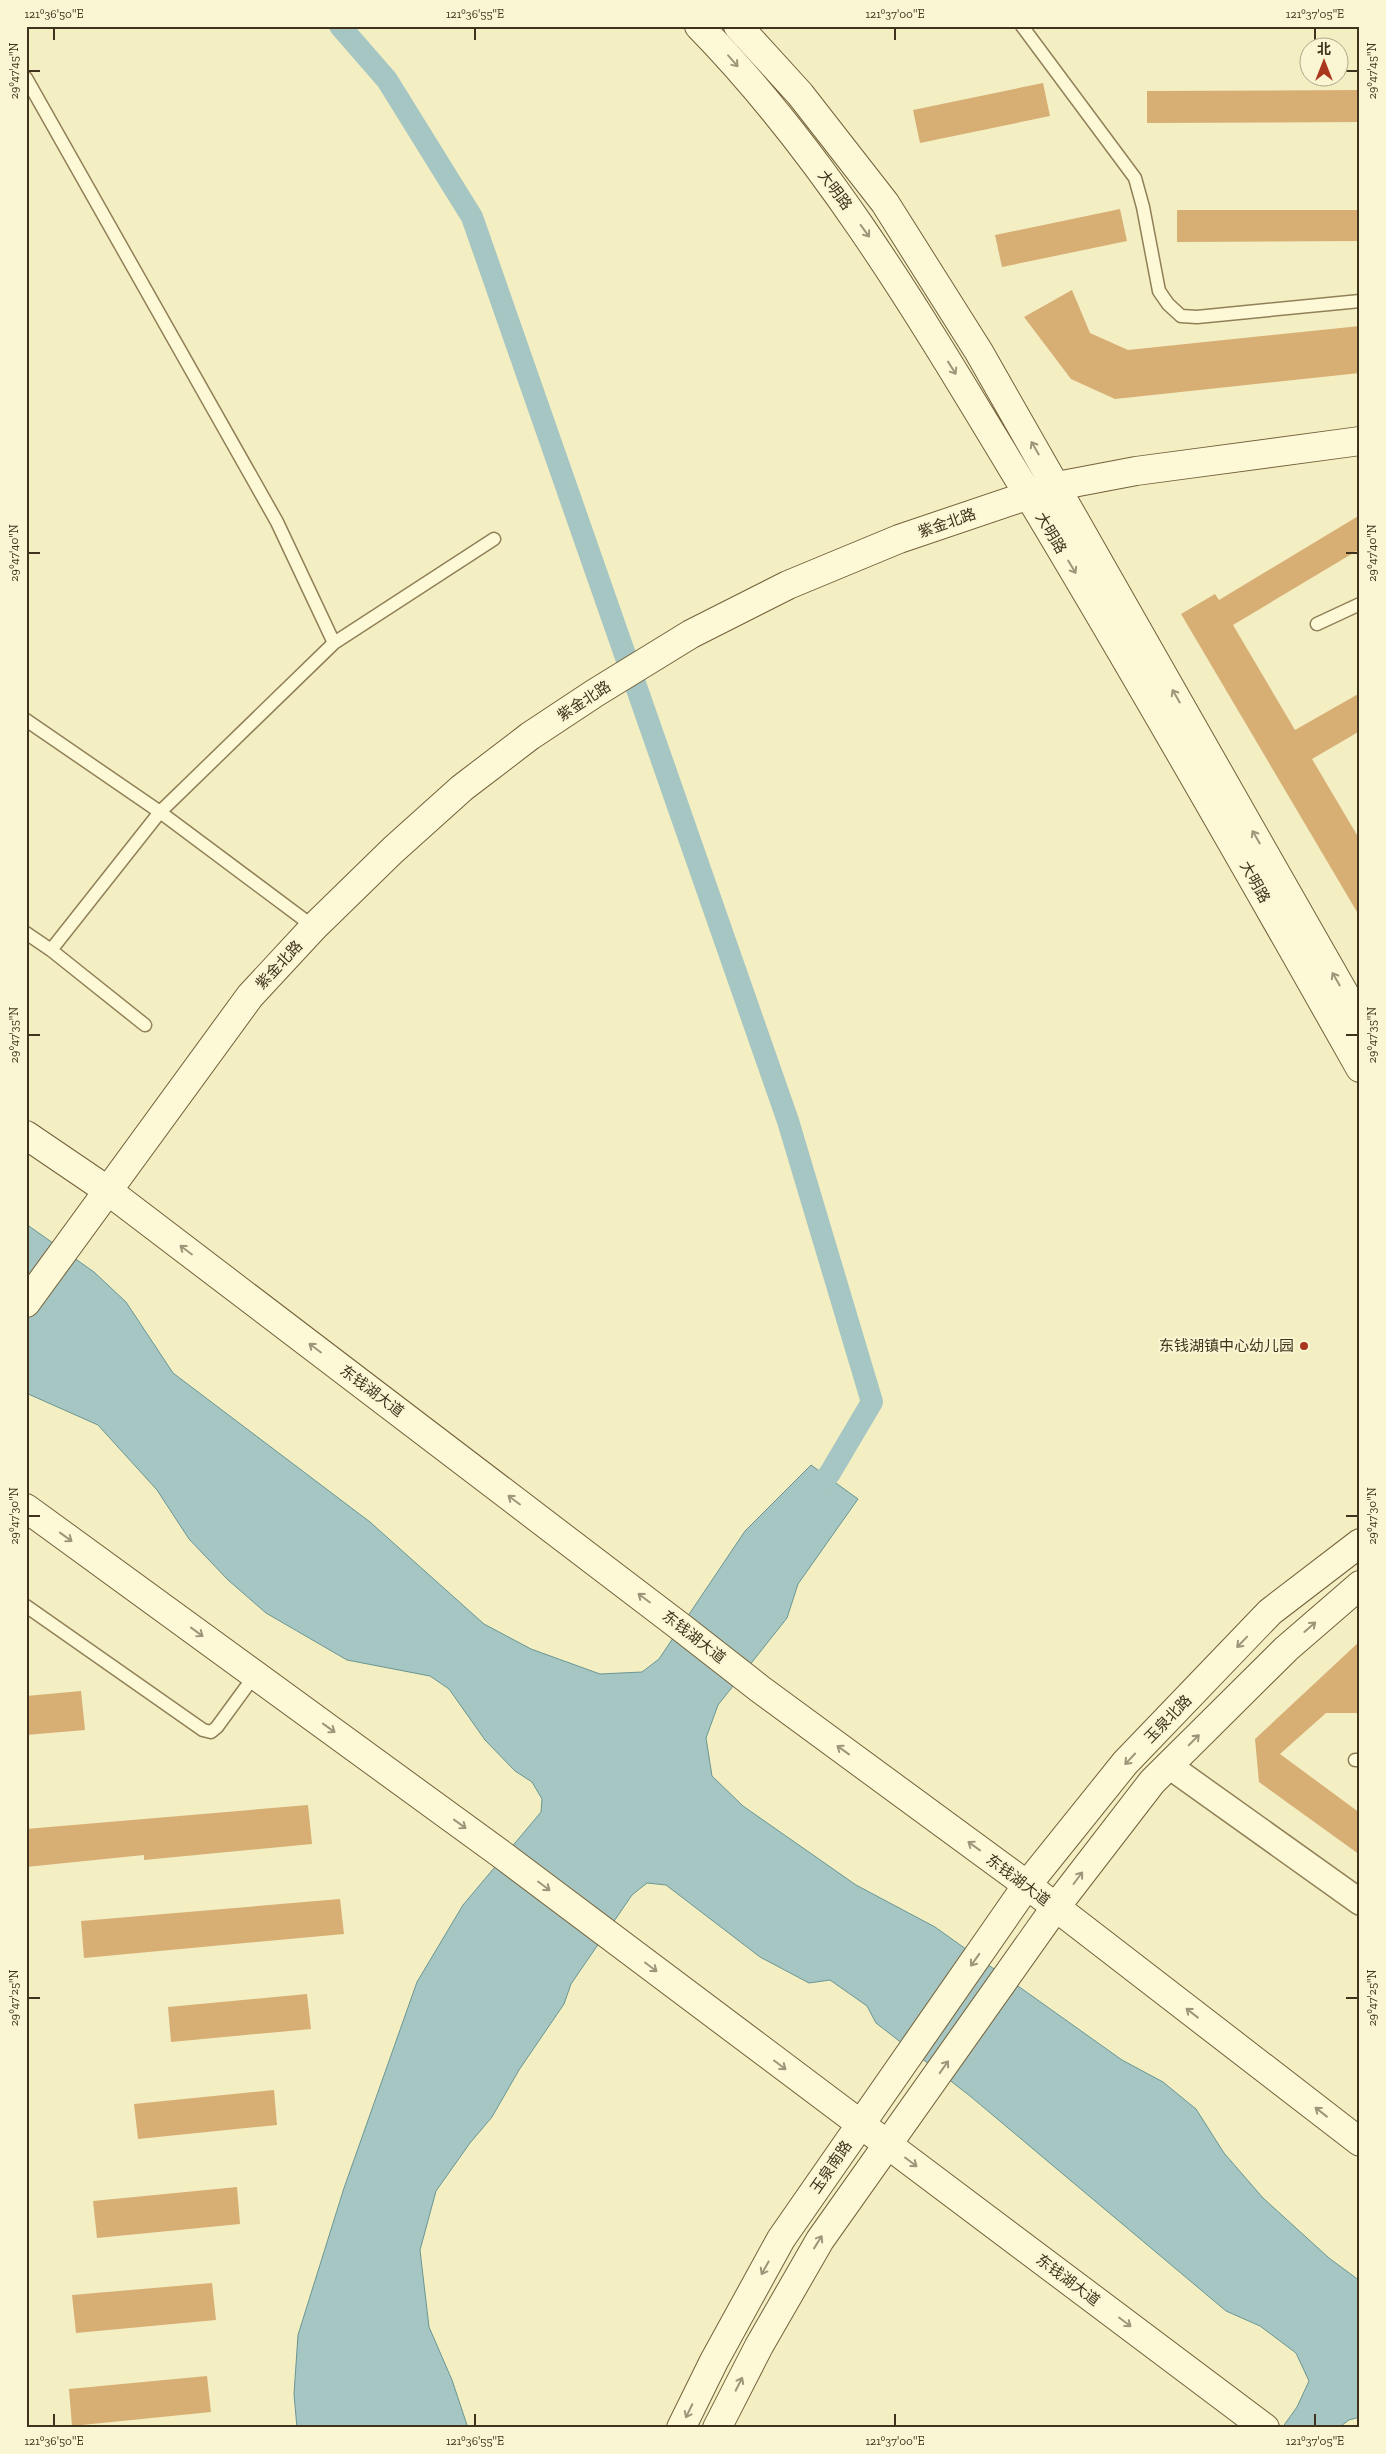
<svg xmlns="http://www.w3.org/2000/svg" width="1386" height="2454" viewBox="0 0 1386 2454" font-family="'Zilla Slab','Noto Sans SC',serif">
<style>
.water{fill:#a5c6c2;stroke:#6a9693}
.lines{fill:none;stroke-linecap:round;stroke-linejoin:round}
.canal{stroke:#a5c6c2;stroke-width:22}
.building{fill:#d7af74}
.lane-casing{stroke:#918057;stroke-width:15}
.street-casing{stroke:#918057;stroke-width:28}
.secondary-casing{stroke:#73613a;stroke-width:30}
.lane{stroke:#fdf9d7;stroke-width:12}
.street{stroke:#fdf9d7;stroke-width:25}
.secondary{stroke:#fdf9d7;stroke-width:28}
.oneway{stroke:#9e967a}
.ticks{fill:none;stroke:#3f331d;stroke-width:2}
.poi-dot{fill:#a8371e;stroke:#faf6d3;stroke-width:2}
.labels{text-anchor:middle;stroke-width:4;stroke-linejoin:round;paint-order:stroke}
.street-label{font-size:15px;fill:#3f331d;stroke:#faf6d3}
.poi-label{font-size:15px;fill:#3f331d;stroke:#faf6d3;text-anchor:end}
.neatline{fill:none;stroke:#3f331d;stroke-width:2}
.ticks-label{font-size:12px;text-anchor:middle;fill:#3f331d}
</style>
<rect width="100%" height="100%" fill="#f4eec3"/>
<!-- water -->
<path class="water" d="M26,1224l68,48 32,30 47,71 197,149 114,102 47,25 69,25 42,-2 17,-13 86,-128 66,-66 47,34 -60,85 -11,34 -69,87 -12,33 6,38 31,30 113,79 79,42 187,133 41,22 33,27 28,44 39,45 66,60 31,23v136l-11,3 -11,8h-56l15,-21 12,-26 -13,-28 -36,-27 -34,-15 -256,-215 -94,-73 -9,-17 -37,-26 -21,3 -49,-26 -94,-72 -19,-2 -15,12 -61,89 -7,20 -45,66 -27,47 -22,26 -34,48 -16,59 9,77 23,53 16,48h-171l-3,-34 4,-59 46,-147 73,-206 46,-77 78,-93 1,-13 -10,-17 -17,-11 -30,-31 -36,-51 -19,-13 -83,-16 -81,-47 -38,-33 -39,-41 -32,-49 -59,-65 -72,-32z"/>
<g class="lines">
<!-- canal -->
<path class="canal" d="M340,26l47,54 85,137 316,904 84,281 -42,71 -20,27"/>
</g>
<!-- building -->
<path class="building" d="M1043,83l7,33 -130,27 -7,-33z
M1360,90v32l-213,1v-32z
M1120,209l7,32 -125,26 -7,-32z
M1177,210h183v31l-183,1z
M1072,290l18,43 38,17 232,-24v47l-245,26 -44,-20 -47,-62z
M1360,515v34l-127,76 62,105 65,-37v38l-48,28 48,81v77l-179,-303 34,-20 4,6z
M1360,1641v72h-34l-46,41 80,59v42l-101,-73 -4,-43z
M81,1691l4,39 -59,5v-39z
M308,1805l4,39 -168,16v-5l-118,12v-38z
M340,1899l4,35 -260,24 -3,-37z
M307,1994l4,35 -140,13 -3,-35z
M274,2090l3,35 -139,14 -4,-35z
M237,2187l3,37 -143,14 -4,-37z
M212,2283l4,37 -140,13 -4,-38z
M207,2376l4,36 -139,14 -3,-37z"/>
<g class="lines">
<!-- lane casing -->
<g class="lane-casing">
<path id="lane" d="M1022,26l113,152 8,29 16,84 9,13 13,12 16,1 163,-16
M26,78l251,444 57,121
M1317,624l43,-20
M26,720l134,92 154,115
M26,933l25,17 94,75
M51,950l109,-138 174,-169 160,-104
M26,1606l177,124 8,2 6,-5 38,-52
M1355,1760h5"/>
</g>
<!-- street casing -->
<g class="street-casing">
<path id="street" d="M1168,1765l192,137"/>
</g>
<!-- secondary casing -->
<g class="secondary-casing">
<path id="secondary" d="M699,26c126,129 219,286 312,440 120,198 235,400 349,602
M738,26l62,68 85,109 94,149 381,669
M26,1135l81,55 575,438 78,61 267,196 333,257
M26,1303l224,-307 64,-69 79,-77 69,-62 68,-52 65,-43 96,-59 97,-49 111,-46 130,-44 28,-9 79,-15 224,-30
M26,1508l479,349 760,571
M681,2428l33,-67 67,-122 246,-354 98,-122 145,-151 90,-69
M717,2428l42,-82 61,-106 235,-332 97,-126 134,-133 74,-64"/>
</g>
<!-- lane -->
<use href="#lane" class="lane"/>
<!-- street -->
<use href="#street" class="street"/>
<!-- secondary -->
<use href="#secondary" class="secondary"/>
</g>
<!-- one-way arrows -->
<defs><path id="oneway-shaft" d="M-6 0H5M1.5-3L5.5 0L1.5 3" fill="none" stroke-width="1.6" stroke-linecap="round" stroke-linejoin="round" transform="scale(1.25)"/></defs>
<g class="oneway">
<use href="#oneway-shaft" transform="translate(733 61) rotate(49)"/>
<use href="#oneway-shaft" transform="translate(865 231) rotate(54)"/>
<use href="#oneway-shaft" transform="translate(952 368) rotate(58)"/>
<use href="#oneway-shaft" transform="translate(1035 448) rotate(-120)"/>
<use href="#oneway-shaft" transform="translate(1072 567) rotate(59)"/>
<use href="#oneway-shaft" transform="translate(1176 696) rotate(-120)"/>
<use href="#oneway-shaft" transform="translate(1256 837) rotate(-120)"/>
<use href="#oneway-shaft" transform="translate(1336 979) rotate(-120)"/>
<use href="#oneway-shaft" transform="translate(186 1250) rotate(-143)"/>
<use href="#oneway-shaft" transform="translate(315 1348) rotate(-143)"/>
<use href="#oneway-shaft" transform="translate(514 1500) rotate(-143)"/>
<use href="#oneway-shaft" transform="translate(66 1537) rotate(36)"/>
<use href="#oneway-shaft" transform="translate(644 1598) rotate(-143)"/>
<use href="#oneway-shaft" transform="translate(1310 1627) rotate(-41)"/>
<use href="#oneway-shaft" transform="translate(197 1632) rotate(36)"/>
<use href="#oneway-shaft" transform="translate(1242 1642) rotate(134)"/>
<use href="#oneway-shaft" transform="translate(329 1728) rotate(36)"/>
<use href="#oneway-shaft" transform="translate(1194 1740) rotate(-45)"/>
<use href="#oneway-shaft" transform="translate(843 1750) rotate(-144)"/>
<use href="#oneway-shaft" transform="translate(1130 1759) rotate(133)"/>
<use href="#oneway-shaft" transform="translate(460 1824) rotate(36)"/>
<use href="#oneway-shaft" transform="translate(974 1846) rotate(-144)"/>
<use href="#oneway-shaft" transform="translate(1078 1878) rotate(-53)"/>
<use href="#oneway-shaft" transform="translate(544 1886) rotate(37)"/>
<use href="#oneway-shaft" transform="translate(975 1960) rotate(125)"/>
<use href="#oneway-shaft" transform="translate(651 1967) rotate(37)"/>
<use href="#oneway-shaft" transform="translate(1192 2013) rotate(-142)"/>
<use href="#oneway-shaft" transform="translate(780 2065) rotate(37)"/>
<use href="#oneway-shaft" transform="translate(944 2067) rotate(-55)"/>
<use href="#oneway-shaft" transform="translate(1321 2112) rotate(-142)"/>
<use href="#oneway-shaft" transform="translate(911 2162) rotate(37)"/>
<use href="#oneway-shaft" transform="translate(818 2242) rotate(-58)"/>
<use href="#oneway-shaft" transform="translate(765 2268) rotate(119)"/>
<use href="#oneway-shaft" transform="translate(1125 2322) rotate(37)"/>
<use href="#oneway-shaft" transform="translate(739 2384) rotate(-63)"/>
<use href="#oneway-shaft" transform="translate(689 2411) rotate(116)"/>
</g>
<!-- ticks -->
<path class="ticks" d="M54,28v12M475,28v12M895,28v12M1315,28v12M28,71h12M1346,71h12M28,553h12M1346,553h12M28,1035h12M1346,1035h12M28,1516h12M1346,1516h12M28,1998h12M1346,1998h12M54,2414v12M475,2414v12M895,2414v12M1315,2414v12"/>
<!-- markers -->
<circle class="poi-dot" cx="1304" cy="1346" r="5"/>
<g class="labels">
<!-- street labels -->
<g class="street-label">
<text transform="translate(835 190) rotate(53)" y="5">大明路</text>
<text transform="translate(947 523) rotate(-19)" y="5">紫金北路</text>
<text transform="translate(1051 533) rotate(59)" y="5">大明路</text>
<text transform="translate(584 701) rotate(-33)" y="5">紫金北路</text>
<text transform="translate(1255 882) rotate(61)" y="5">大明路</text>
<text transform="translate(279 965) rotate(-47)" y="5">紫金北路</text>
<text transform="translate(372 1391) rotate(37)" y="5">东钱湖大道</text>
<text transform="translate(694 1637) rotate(38)" y="5">东钱湖大道</text>
<text transform="translate(1168 1719) rotate(-46)" y="5">玉泉北路</text>
<text transform="translate(1018 1880) rotate(37)" y="5">东钱湖大道</text>
<text transform="translate(831 2167) rotate(-55)" y="5">玉泉南路</text>
<text transform="translate(1068 2280) rotate(37)" y="5">东钱湖大道</text>
</g>
<!-- poi labels -->
<g class="poi-label">
<text x="1294" y="1351">东钱湖镇中心幼儿园</text>
</g>
</g>
<!-- border -->
<rect width="1386" height="2454" fill="none" stroke="#faf6d3" stroke-width="55"/>
<!-- north arrow -->
<g transform="translate(1324 62)"><circle r="24" fill="#faf6d3" stroke="#afa88a"/>
<path d="M0-4L9 19L0 12L-9 19Z" fill="#a8371e"/>
<text y="-8" font-size="14" font-weight="bold" text-anchor="middle" fill="#3f331d">北</text>
</g>
<rect x="28" y="28" width="1330" height="2398" class="neatline"/>
<g class="ticks-label">
<text x="54" y="18">121°36'50"E</text>
<text x="475" y="18">121°36'55"E</text>
<text x="895" y="18">121°37'00"E</text>
<text x="1315" y="18">121°37'05"E</text>
<text transform="translate(14 71) rotate(-90)" y="4">29°47'45"N</text>
<text transform="translate(1372 71) rotate(-90)" y="4">29°47'45"N</text>
<text transform="translate(14 553) rotate(-90)" y="4">29°47'40"N</text>
<text transform="translate(1372 553) rotate(-90)" y="4">29°47'40"N</text>
<text transform="translate(14 1035) rotate(-90)" y="4">29°47'35"N</text>
<text transform="translate(1372 1035) rotate(-90)" y="4">29°47'35"N</text>
<text transform="translate(14 1516) rotate(-90)" y="4">29°47'30"N</text>
<text transform="translate(1372 1516) rotate(-90)" y="4">29°47'30"N</text>
<text transform="translate(14 1998) rotate(-90)" y="4">29°47'25"N</text>
<text transform="translate(1372 1998) rotate(-90)" y="4">29°47'25"N</text>
<text x="54" y="2445">121°36'50"E</text>
<text x="475" y="2445">121°36'55"E</text>
<text x="895" y="2445">121°37'00"E</text>
<text x="1315" y="2445">121°37'05"E</text>
</g>
</svg>
